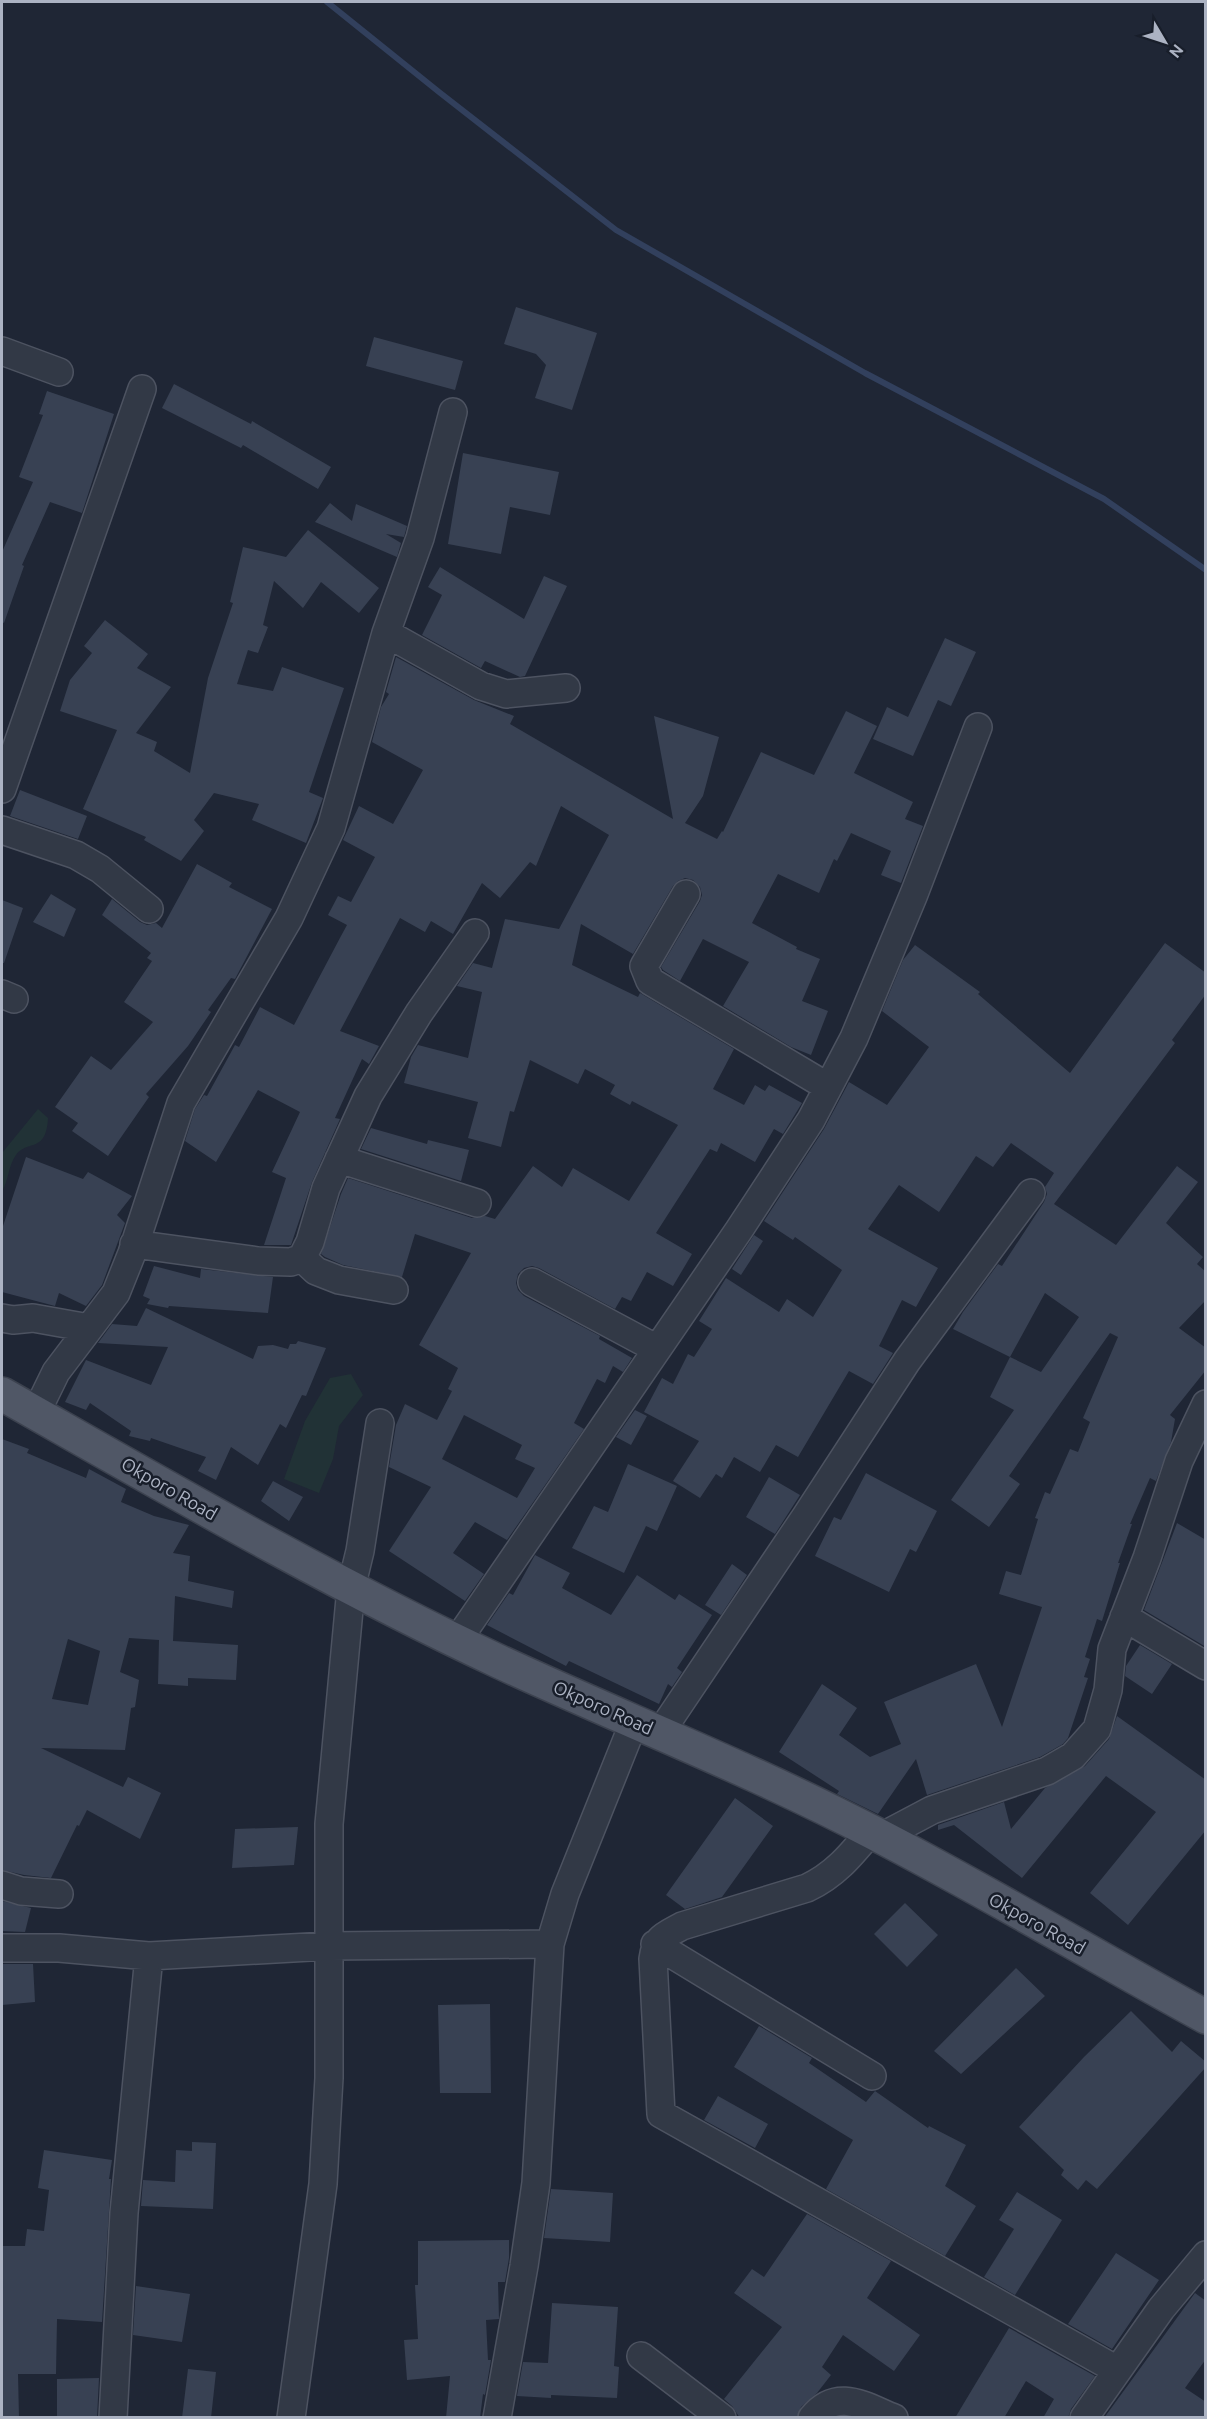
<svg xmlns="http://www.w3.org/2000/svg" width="1207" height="2419" viewBox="0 0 1207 2419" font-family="Ubuntu,sans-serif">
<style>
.green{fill:#213236}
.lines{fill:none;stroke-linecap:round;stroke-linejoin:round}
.stream{stroke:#32405d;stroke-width:6}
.building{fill:#384153;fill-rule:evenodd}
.minor-casing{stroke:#4d5361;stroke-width:30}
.major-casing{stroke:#3c424f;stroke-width:36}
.minor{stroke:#323946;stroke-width:27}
.major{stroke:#505766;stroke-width:33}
.labels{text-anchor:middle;stroke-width:5;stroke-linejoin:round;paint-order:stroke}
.street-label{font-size:18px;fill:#acb3c3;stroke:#181e2a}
</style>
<rect width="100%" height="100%" fill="#1f2635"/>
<!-- green -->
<path class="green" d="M38,1109l10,9c-2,36 -20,21 -32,37 -8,11 -7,25 -14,36v-38z
M351,1374l12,21 -24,31 -6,33 -14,34 -35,-14 21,-58 25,-43z"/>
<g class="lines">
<!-- stream -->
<path class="stream" d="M327,2l112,90 177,138 249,143 239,126 102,71"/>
</g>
<!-- building -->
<path class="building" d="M516,307l81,26 -25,77 -37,-12 11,-33 -10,-11 -32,-10z
M374,337l89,24 -8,29 -89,-24z
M174,384l77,40 1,-3 79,46 -13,22 -75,-44 -2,3 -79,-40z
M47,391l67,23 -32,99 -32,-11 -28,63 2,1 -20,57 -2,-1v-70l31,-70 -14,-5 24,-62 -4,-1z
M463,453l96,19 -9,43 -40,-8 -9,47 -53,-10z
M330,503l22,18 4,-17 51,22 -3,11 -18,-3 15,9 -4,14 -82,-35z
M308,530l71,58 -20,25 -38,-31 -18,26 -29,-27 -11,44 5,2 -10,26 -10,-3 -11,34 36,7 9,-24 62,21 -35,104 14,6 -17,45 -54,-23 7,-16 -45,-11 -20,27 10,11 -23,30 -37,-21 2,-3 -63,-28 34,-79 -57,-19 10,-31 22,-27 -8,-7 21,-26 43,34 -11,14 34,19 -35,46 21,9 -3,9 36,22 18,-95 25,-75 -3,-1 13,-55 43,10z
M440,567l84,52 20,-43 23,10 -42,90 -5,1 -35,-16 -4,7 -59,-33 20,-40 -14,-8z
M945,638l31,14 -25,54 -13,-6 -25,56 -40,-17 14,-32 21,10z
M396,657l78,43 40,16 -4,8 163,95 -19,-103 65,21 -16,59 -18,27 32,16 5,-8 1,1 38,-80 53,23 32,-64 31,15 -23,47 59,29 -8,17 18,7 -22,57 -20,-8 10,-24 -40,-18 -14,28 -3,-2 -15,34 -41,-19 -26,49 45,24 -1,2 24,10 -18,42 26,10 -17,44 -20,-8 -68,-41 26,-44 -46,-23 -23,42 -17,-11 -2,-3 39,-66 2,-6 -2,-8 -7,-7 -8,-2 -7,3 -5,5 -40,68 -52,-30 -9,41 66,32 2,-4 94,56 -21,40 31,16 11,-20 10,6 4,-6 33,18 -19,31 -9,-5 -19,33 -34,-19 -4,9 -7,-3 -54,84 36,21 -19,32 -26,-14 -16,29 -9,-4 -7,12 -76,-41 -7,-2 -8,2 -6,6 -2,9 2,7 6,6 76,40 -1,3 33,19 -9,14 -10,-6 -8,17 -8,-4 -23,44 10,6 -77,111 -32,-18 -22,31 31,21 -19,27 -76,-50 42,-64 -42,-20 7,-42 9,-21 32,16 15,-29 -4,-2 10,-21 -39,-23 52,-92 -56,-19 -13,43 -59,-12 -18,-8 -4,-3 20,-60 7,-16 124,40 13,-2 10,3 38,-53 29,21 11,-19 56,33 49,-76 -46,-24 -2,4 -20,-11 5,-9 -30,-16 -7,15 -48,-24 -16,52 -4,-1 -9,36 -33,-9 10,-36 -74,-19 7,-26 7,-12 50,13 14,-66 -25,-6 16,-23 19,5 13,-49 54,10 50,-94 -48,-29 -25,60 -6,-4 -30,36 -18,-15 -29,51 -22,-13 -6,11 -25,-14 -60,113 39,15 -10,18 -7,-5 -27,59 5,1 -28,63 -21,63h-27l22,-67 -14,-6 28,-60 -42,-22 -42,72 -31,-21 10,-32 9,-14 3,1 28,-51 4,2 21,-40 34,18 47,-89 6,-11 -19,-10 10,-19 13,6 24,-45 -32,-17 16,-34 34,18 30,-54 -51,-28 9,-35 8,-13 -3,-2zM464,1415l58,30 -7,14 20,9 -18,30 -75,-39z
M20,790l67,26 -9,23 -68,-23z
M197,864l35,19 -3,4 43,22 -37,70 -4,-1 -23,32 3,2 -23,34 -42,48 3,3 -41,59 -36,-25 6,-8 -23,-16 36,-51 20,14 42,-48 -29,-20 28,-41 -5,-3 4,-5 -49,-38 10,-16 28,23 7,3 9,-2 6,5z
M51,894l25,15 -12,28 -31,-15z
M2,900l21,8 -19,55h-2z
M1165,943l41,30v21l-34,46 3,3 -121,161 62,41 61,-79 21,16 -32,41 37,34 -6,7 9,8v28l-27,28 27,20v22l-36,45 5,4 -4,23 -15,39 -6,-3 -20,46h2l-14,39h2l-18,58 -5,-2 -12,38 5,2 -6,18 4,1 -20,60 -5,6 -23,13 -113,38 -11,-36 -38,55 -41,-20 2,-3 -60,-39 43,-68 35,24 -18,27 31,22 31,-13 -17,-42 92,-38 26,63 40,-120 -43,-13 7,-23 15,4 17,-56 -3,-1 10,-26 5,2 20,-45 8,3 12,-30 -7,-4 35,-81 -8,-4 -101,143 11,8 -31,43 -38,-27 63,-90 -24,-13 20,-40 -57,-28 10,-17 35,-48 4,2 42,-64 3,-8 -2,-7 9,-14 -43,-30 -18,24 -17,-11 -37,56 -40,-27 -31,44 70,39 -22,39 -14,-7 -23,46 14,7 -20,31 -24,-13 -51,86 -22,-12 -16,27 -26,-15 -12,21 -6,-4 -16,24 -27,-17 26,-40 -55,-29 18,-34 11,6 15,-30 6,3 18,-28 -13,-8 27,-43 53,34 8,-13 26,18 29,-47 -47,-33 -2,3 -29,-19 60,-92 25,-47 38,23 42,-58 -47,-36 21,-51 12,-15 65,47 -2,2 92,79zM1045,1293l34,24 -38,55 -31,-15z
M371,1128l56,16 1,-4 41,10 -8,31 -100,-32z
M26,1157l57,22 5,-7 44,24 -15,19 8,8 -23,62 -16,21 -27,-13 -4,13 -53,-14v-63z
M754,1235l9,6 -22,34 -9,-6z
M154,1266l46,12 1,-9 72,8 -5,36 -99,-7 -1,2 -21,-4 3,-5 -7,-3z
M146,1308l107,51 5,-13 15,-1 15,4 2,-5h6l2,-3 28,7 -20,48 -4,-1 -16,33 -6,-4 -22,41 -27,-18 -15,33 -18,-9 8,-14 -55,-19 -1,3 -21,-5 2,-5 -41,-28 -4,7 -21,-8 21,-42 65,25 17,-38 -70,-4 14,-19 25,2z
M635,1410l12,6 -16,29 -15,-8z
M2,1439l27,10 -2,4 59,25 3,-9 37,20 -5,13 33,14 35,9 -16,28 17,3 -2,25 46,10 -2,17 -57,-12 -2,45 65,4 -2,35 -48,-2v8l-30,-2 1,-44 -30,-2 -9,34 19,8 -4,27 -4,1 -6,42 -84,-2 82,39 5,-10 33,16 -21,46 -53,-29 -8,16 -2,-1 -26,53 -27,-3 -22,-5zM68,1639l32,12 -12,54 -36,-6z
M628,1464l49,22 -20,45 -11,-5 -22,47 -52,-25 22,-42 14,6z
M866,1473l71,38 -21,41 -6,-3 -21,43 -74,-36 19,-39 7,3z
M769,1477l31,18 -25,39 -29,-17z
M273,1481l30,16 -14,24 -28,-20z
M1177,1523l29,17v107l-62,-37z
M535,1555l35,18 -8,15 49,27 26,-40 38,25 4,-6 33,21 -35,53 5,4 -10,15 -4,-3 -9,20 -90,-43 -3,5 -79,-41 22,-32 4,2z
M732,1564l15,11 -26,40 -16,-10z
M1140,1645l32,19 -20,30 -27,-18 1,-10z
M1117,1716l89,64v50l-78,95 -38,-32 66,-81 -50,-36 -84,102 -68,-53 -16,5v-5l66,-23 7,27 34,-41 40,-22 24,-27z
M735,1798l38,28 -51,71 -37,12 -19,-14z
M298,1827l-4,38 -62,3 3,-39z
M2,1901l29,7 -6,24 -23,-1z
M905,1903l33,32 -31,32 -33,-33z
M2,1964h31l2,38 -33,3z
M1016,1968l29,28 -84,78 -27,-23z
M490,2004l1,89h-51l-2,-88z
M1131,2011l41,41 9,-11 25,21v5l-109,122 -11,-9 -8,10 -17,-15 3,-5 -45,-43 65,-70z
M759,2026l53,32 -3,5 57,39 9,-11 53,37 1,-2 37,19 -21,41 31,20 -31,50 -119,-67 27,-49 -119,-73z
M718,2096l50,28 -13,24 -51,-28z
M192,2142l24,1 -3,66 -72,-3 2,-26 32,2 1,-32 16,1z
M44,2150l68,10 -3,19h2l-9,143 -45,-3 -1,55h-38l1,44h-17v-172h23l2,-17 17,2 5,-41 -11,-2z
M551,2189l62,4 -3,49 -66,-4z
M1017,2192l45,28 -47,75 -31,-18 30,-48 -15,-9z
M807,2214l84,47 -24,37 53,37 -26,36 -51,-36 -21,32 9,8 -14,18 -16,14 -4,11h-57l-8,-12 -8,-7 58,-72 -48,-34 18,-24 12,8z
M509,2240v18l-4,24h-7l1,37 -13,1 2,40h3l-6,35 -2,-1 -3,24h-34l4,-42 -43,4 -3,-40 14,-1 -3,-54h3v-44z
M1116,2253l43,27 -47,69 -44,-25z
M136,2286l54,8 -8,48 -49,-7z
M1195,2293l11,8v58l-21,29 21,14v16h-102z
M552,2303l66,4 -4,59 5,1 -2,31 -66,-3v3l-34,-2 6,-34 25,1z
M1009,2328l86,48 -24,33 -3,9h-25l11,-19 -28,-18 -22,37h-49z
M188,2369l28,3 -5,46h-29z
M99,2378l-2,40h-40v-39z"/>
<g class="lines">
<!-- minor casing -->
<g class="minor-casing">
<path id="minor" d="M2,351l57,21
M386,633l95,53 25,8 60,-6
M2,789l140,-400
M2,830l74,25 24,14 49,40
M686,894l-42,72 6,15 178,106
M2,994l12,5
M339,1159l138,44
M134,1244l124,17 33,1 11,-4 8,-16 16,-54 42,-92 51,-83 56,-80
M302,1258l14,13 23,9 55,10
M532,1282l125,67
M2,1318l11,2 20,-2 56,10
M36,1413l20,-41 60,-79 16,-40 49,-150 108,-185 42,-90 55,-195 34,-95 33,-126
M1124,1617l82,49
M457,1641l282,-411 72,-110 43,-82 60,-144 64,-167
M660,1733l146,-217 101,-155 124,-168
M871,1831c-20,24 -36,44 -64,57l-125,38c-18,10 -26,11 -29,33l8,155 456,256
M881,1837l51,-27 115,-39 26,-15 24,-27 11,-39 4,-41 35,-91 32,-97 27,-57
M2,1885l19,6 38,3
M655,1944l217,132
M2,1948h57l90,8 179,-10 222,-2
M641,2356l81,62
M113,2418l11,-205 25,-257
M291,2418l32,-234 6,-106v-254l22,-236 9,-37 20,-128
M497,2418l27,-152 12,-83 14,-239 15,-50 69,-172
M812,2418c25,-31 52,-12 82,0
M1084,2418l77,-109 45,-54"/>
</g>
<!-- major casing -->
<g class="major-casing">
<path id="major" d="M2,1394c164,93 327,188 498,268 123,57 251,107 372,170 113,58 222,124 334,185"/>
</g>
<!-- minor -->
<use href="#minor" class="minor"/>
<!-- major -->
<use href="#major" class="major"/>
</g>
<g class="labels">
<!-- street labels -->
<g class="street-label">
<text transform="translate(169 1489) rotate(30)" y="6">Okporo Road</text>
<text transform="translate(603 1708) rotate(24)" y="6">Okporo Road</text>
<text transform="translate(1037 1924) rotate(29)" y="6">Okporo Road</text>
</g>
</g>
<!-- border -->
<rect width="1207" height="2419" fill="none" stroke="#acb3c3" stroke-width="6"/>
<!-- north arrow -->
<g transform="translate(1165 42) rotate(129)" stroke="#181e2a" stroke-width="4.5" paint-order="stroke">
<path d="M0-4.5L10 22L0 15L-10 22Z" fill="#acb3c3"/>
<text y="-9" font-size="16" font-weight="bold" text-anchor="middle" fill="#acb3c3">N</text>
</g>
</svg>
